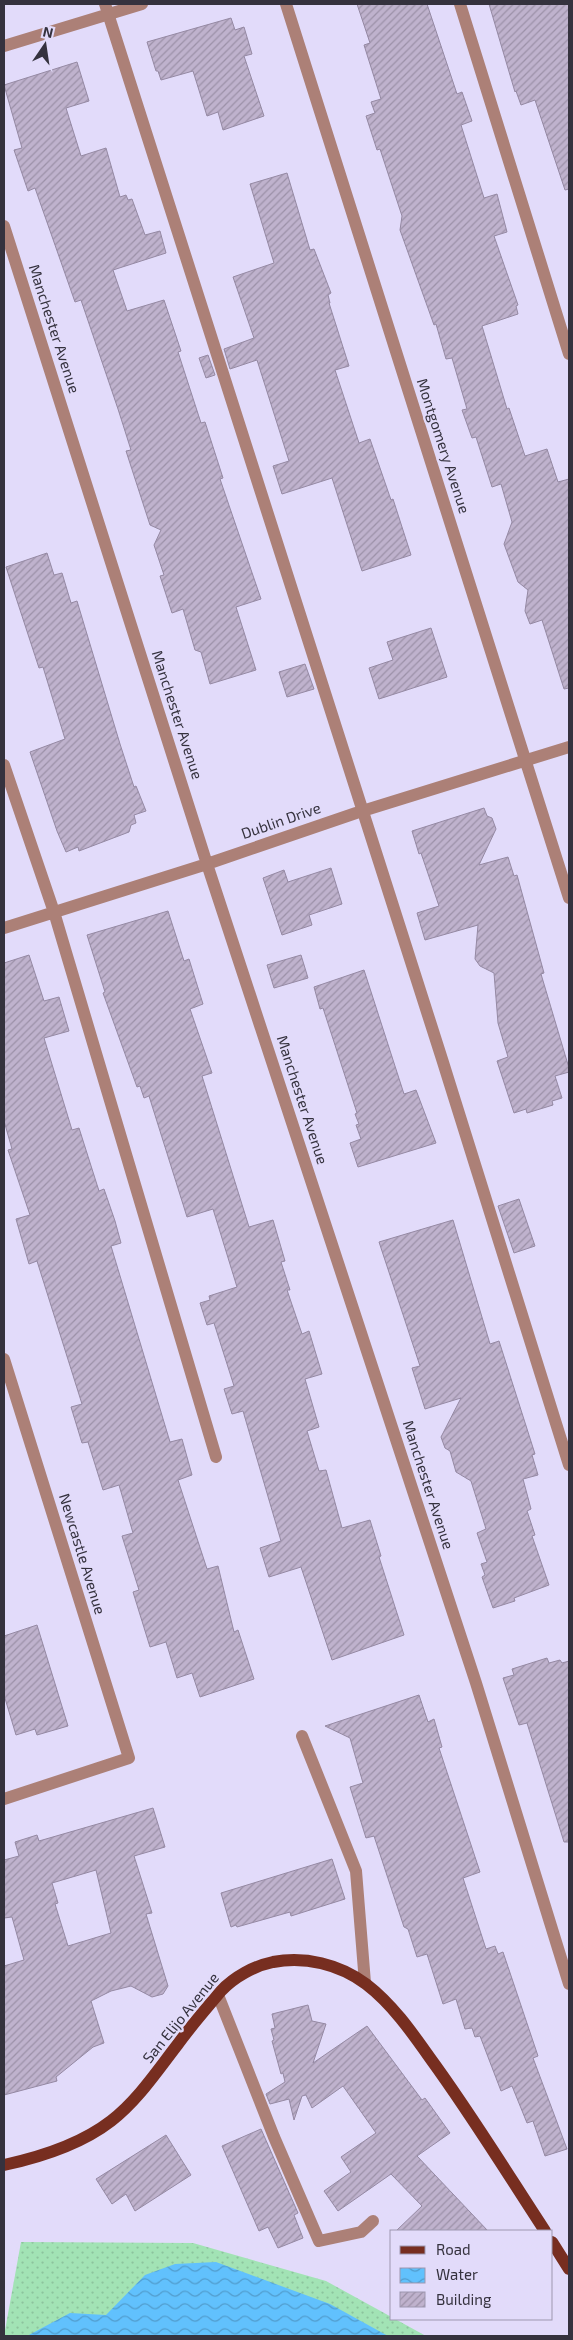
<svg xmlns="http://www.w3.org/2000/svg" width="573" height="2340" viewBox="0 0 573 2340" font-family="'Exo 2',sans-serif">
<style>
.grass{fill:url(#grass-dots)}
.water{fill:url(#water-waves)}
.building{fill:url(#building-hatch);stroke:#9589a3;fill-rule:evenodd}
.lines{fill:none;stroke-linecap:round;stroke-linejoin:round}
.minor{stroke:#ac8077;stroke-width:12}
.major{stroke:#772e20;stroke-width:12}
.labels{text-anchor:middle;stroke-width:4.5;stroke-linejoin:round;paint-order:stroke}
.street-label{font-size:15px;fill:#35323e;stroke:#e2dbfa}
</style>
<defs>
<pattern id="grass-dots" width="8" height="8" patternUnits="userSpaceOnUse" patternTransform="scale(1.25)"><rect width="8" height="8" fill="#a2e3b5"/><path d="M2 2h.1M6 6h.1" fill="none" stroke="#8cc39d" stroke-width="1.8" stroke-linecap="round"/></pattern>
<pattern id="water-waves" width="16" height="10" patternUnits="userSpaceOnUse" patternTransform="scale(1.25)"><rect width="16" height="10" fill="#61c1fd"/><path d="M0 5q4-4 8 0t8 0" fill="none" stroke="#519dce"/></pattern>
<pattern id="building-hatch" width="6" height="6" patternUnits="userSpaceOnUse" patternTransform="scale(1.25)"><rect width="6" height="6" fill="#bfb2cd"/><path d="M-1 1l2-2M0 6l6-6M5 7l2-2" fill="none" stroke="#9c91a8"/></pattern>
</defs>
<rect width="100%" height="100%" fill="#e2dbfa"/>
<!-- grass -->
<path class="grass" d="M21,2242l172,1 133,38 100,55h-422z"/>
<!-- water -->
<path class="water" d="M216,2262l114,42 58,32h-361l43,-23 36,2 39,-40 30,-11z"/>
<!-- building -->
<path class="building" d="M357,4h70l30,90 5,-2 10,29 -11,4 23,73 13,-4 10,38 -13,4 24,69 -2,1 2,8 -36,12 25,83 2,-1 16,48 22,-7 11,33 11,-3v209l-5,1 -22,-69 -12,4 -5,-13 3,-21 -10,-8 -14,-38 8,-22 -11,-38 -9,3 -16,-50 -4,1 -10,-28 5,-1 -15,-51 -6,1 -10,-35 -2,1 -34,-95 2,-14 -22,-67 -3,1 -11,-34 9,-3 -4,-11 10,-3 -17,-54 6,-2z
M489,4h80v185l-4,1 -30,-90 -14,5 -5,-14 -1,1z
M231,18l4,12 9,-3 8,27 -8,2 20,60 -41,14 -5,-18 -11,4 -14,-45 -32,9 -3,-9h-2l-9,-29z
M77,62l12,39 -23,7 15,48 25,-8 14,49 6,-2 2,5 4,-1 13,36 15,-4 6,22 -53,17 14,41 37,-11 17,51 -3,1 23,71 4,-1 18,56 -3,1 41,120 -25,8 20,63 -46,14 -9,-32 -6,-2 -12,-41 -11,4 -12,-37 4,-1 -10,-30 7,-15 -11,-5 -24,-74 5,-1 -13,-41 -37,-109 -6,2 -40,-114 -7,3 -14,-41 8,-2 -18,-63z
M287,173l23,77 4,-1 17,44 -3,2 2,8h-1l20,63 -14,4 24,73 11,-4 21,61 2,-1 18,56 -49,16 -30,-93 -50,16 -9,-28 16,-5 -32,-101 -27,9 -6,-20 30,-11 -21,-61 41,-14 -24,-79z
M208,355l7,20 -9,3 -7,-20z
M47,553l7,22 8,-2 9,30 6,-2 43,143 14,43 2,-1 10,25 -12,4 2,8 -5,2 -2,7 -50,19 -1,-4 -12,5 -9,-21 -27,-79 35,-13 -22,-72 -4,1 -33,-101z
M431,628l16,49 -68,22 -10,-31 24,-8 -6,-18z
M305,664l9,25 -27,8 -8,-25z
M484,808l3,8 5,2 4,11 -17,36 29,-8 6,19 3,-1 27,98 -3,1 28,94v4l-14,4 7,22 -10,3 1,4 -26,8 -1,-4 -12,4 -17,-52 11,-4 -10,-34 -4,-50 -14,-7 -5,-7 3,-34 -53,15 -8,-27 22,-7 -18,-53 -2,1 -7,-23z
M331,868l11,36 -33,11 3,10 -30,10 -19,-57 21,-8 4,12z
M168,911l16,50 5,-2 14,45 -13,5 22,64 -10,3 47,151 24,-7 12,41 -4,1 9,28h-3l15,44 7,-3 13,43 -17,5 14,48 -12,4 12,40 7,-1 16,58 28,-8 11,36 -2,1 25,78 -72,25 -31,-93 -32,10 -9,-29 21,-7 -38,-130 -11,3 -8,-25 10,-3 -20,-63 -7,2 -7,-22 10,-3 -1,-4 28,-9 -24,-78 -26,8 -38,-121 -5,2 -4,-12 -3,1 -34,-94 2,-1 -18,-57z
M29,955l15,46 15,-4 10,34 -25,7 28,92 7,-2 20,63 5,-2 11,32 6,22 -10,3 59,196 12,-3 10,36 -14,5 29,89 11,-3 16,66 4,-2 16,49 -54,18 -8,-24 -15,5 -11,-36 -16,5 -17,-55 6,-2 -17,-54 11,-3 -14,-48 -16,5 -15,-48 -6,1 -11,-36 11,-3 -45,-143 -8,3 -13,-45 14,-4 -22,-65 4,-1 -8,-28v-158z
M301,955l7,23 -34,10 -7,-23z
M364,970l40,124 12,-4 20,53 -78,24 -8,-24 11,-4 -5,-14 3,-1 -4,-10 2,-1 -34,-105 -3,1 -6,-22z
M519,1199l16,47 -21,7 -16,-47z
M453,1220l37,124 9,-3 36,113 -3,1 6,20 -15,4 8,30 -4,2 8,24 -3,1 17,49 -35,13 1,3 -22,7 -11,-31 3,-2 -4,-11 6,-2 -10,-29 9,-4 -15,-48 -15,-9 -6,-21 -5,-3 -4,-11 20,-39 -36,11 -13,-41 8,-2 -41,-124z
M37,1625l31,101 -31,9 -2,-6 -19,6 -12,-40v-59z
M547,1658l2,5 11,-3 2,3 7,-2v181h-5l-37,-119 -8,2 -16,-47 11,-3 -2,-6z
M419,1695l9,27 6,-3 8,28 -3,1 41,124 -17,6 23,71 9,-3 3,8 5,-2 35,104 -5,2 34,91 -22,7 -12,-35 -6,2 -15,-37 -11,5 -21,-55 -5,1 -3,-9 -7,1 -9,-30 -13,5 -16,-50 -10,3 -9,-28 -4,-2 -30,-91 -8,2 -16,-51 13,-4 -13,-45 -25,-12z
M153,1808l12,39 -31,9 18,57 -6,1 22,72 -5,8 -11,3 -21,-11 -20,5 -20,10 13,42 -11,4 -37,30 1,4 -53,14v-129l20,-6 -12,-43 -8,1v-58l15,-4 -4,-14 22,-7 2,6zM96,1870l15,63 -43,13 -13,-42 3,-1 -6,-20z
M332,1859l13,40 -54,17 -1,-4 -53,15 -1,-2 -5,2 -10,-34z
M308,2005l4,16 14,3 -13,39 54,-37 55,74 3,-2 25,35 -33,23 71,75h-92l26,-25 -31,-32 -53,37 -14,-20 27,-19 -10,-15 35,-24 -33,-47 -31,22 -6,-13 -4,1 -8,24 -5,-21 -19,5 -4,-10 19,-12 -2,-9 -2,1 -9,-33 2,-1 -3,-11 4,-1 -3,-14z
M261,2129l37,84 -4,2 9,23 -25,10 -10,-21 -9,4 -37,-85z
M166,2135l25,40 -56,36 -9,-17 -14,10 -16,-25z"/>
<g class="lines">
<!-- minor -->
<path class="minor" d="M105,4l337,1055 127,406
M286,4l283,894
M460,4l109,350
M4,46l138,-42
M4,226l203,638 269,819 93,301
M4,765l50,147 162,545
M4,928l203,-64 149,-51 213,-66
M4,1359l125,399 -125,41
M302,1736l54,135 9,112
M218,1995l56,142 45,104 42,-9 12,-11"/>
<!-- major -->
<path class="major" d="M4,2165c37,-8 76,-20 107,-44 27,-21 46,-50 67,-77 13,-18 28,-35 43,-53 13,-14 33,-25 52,-29 32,-6 66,2 93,22 26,20 45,47 64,74 41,56 77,115 115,173
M552,2242l17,27"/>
</g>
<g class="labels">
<!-- street labels -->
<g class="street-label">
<text transform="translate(54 329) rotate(72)" y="5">Manchester Avenue</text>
<text transform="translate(443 446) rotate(72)" y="5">Montgomery Avenue</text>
<text transform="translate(177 715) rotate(72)" y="5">Manchester Avenue</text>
<text transform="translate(281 821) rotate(-19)" y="5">Dublin Drive</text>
<text transform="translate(302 1100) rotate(72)" y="5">Manchester Avenue</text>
<text transform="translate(428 1485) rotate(72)" y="5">Manchester Avenue</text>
<text transform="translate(82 1554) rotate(73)" y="5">Newcastle Avenue</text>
<text transform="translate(181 2018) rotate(-51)" y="5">San Elijo Avenue</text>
</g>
</g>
<!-- border -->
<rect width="573" height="2340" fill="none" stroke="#35323e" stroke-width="10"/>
<!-- legend -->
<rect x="390" y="2230" width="162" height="90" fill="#e2dbfa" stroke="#9d97af"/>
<rect x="400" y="2246" width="25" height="8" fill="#772e20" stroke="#9d97af"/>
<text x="436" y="2255" font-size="15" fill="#35323e">Road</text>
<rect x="400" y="2268" width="25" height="15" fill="url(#water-waves)" stroke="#9d97af"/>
<text x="436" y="2280" font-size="15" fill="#35323e">Water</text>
<rect x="400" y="2292" width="25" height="15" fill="url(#building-hatch)" stroke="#9d97af"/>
<text x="436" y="2305" font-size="15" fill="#35323e">Building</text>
<!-- north arrow -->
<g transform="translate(45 45) rotate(13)" stroke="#e2dbfa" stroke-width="4" paint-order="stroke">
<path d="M0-4L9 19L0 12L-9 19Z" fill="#35323e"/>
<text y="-8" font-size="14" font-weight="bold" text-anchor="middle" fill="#35323e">N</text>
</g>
</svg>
